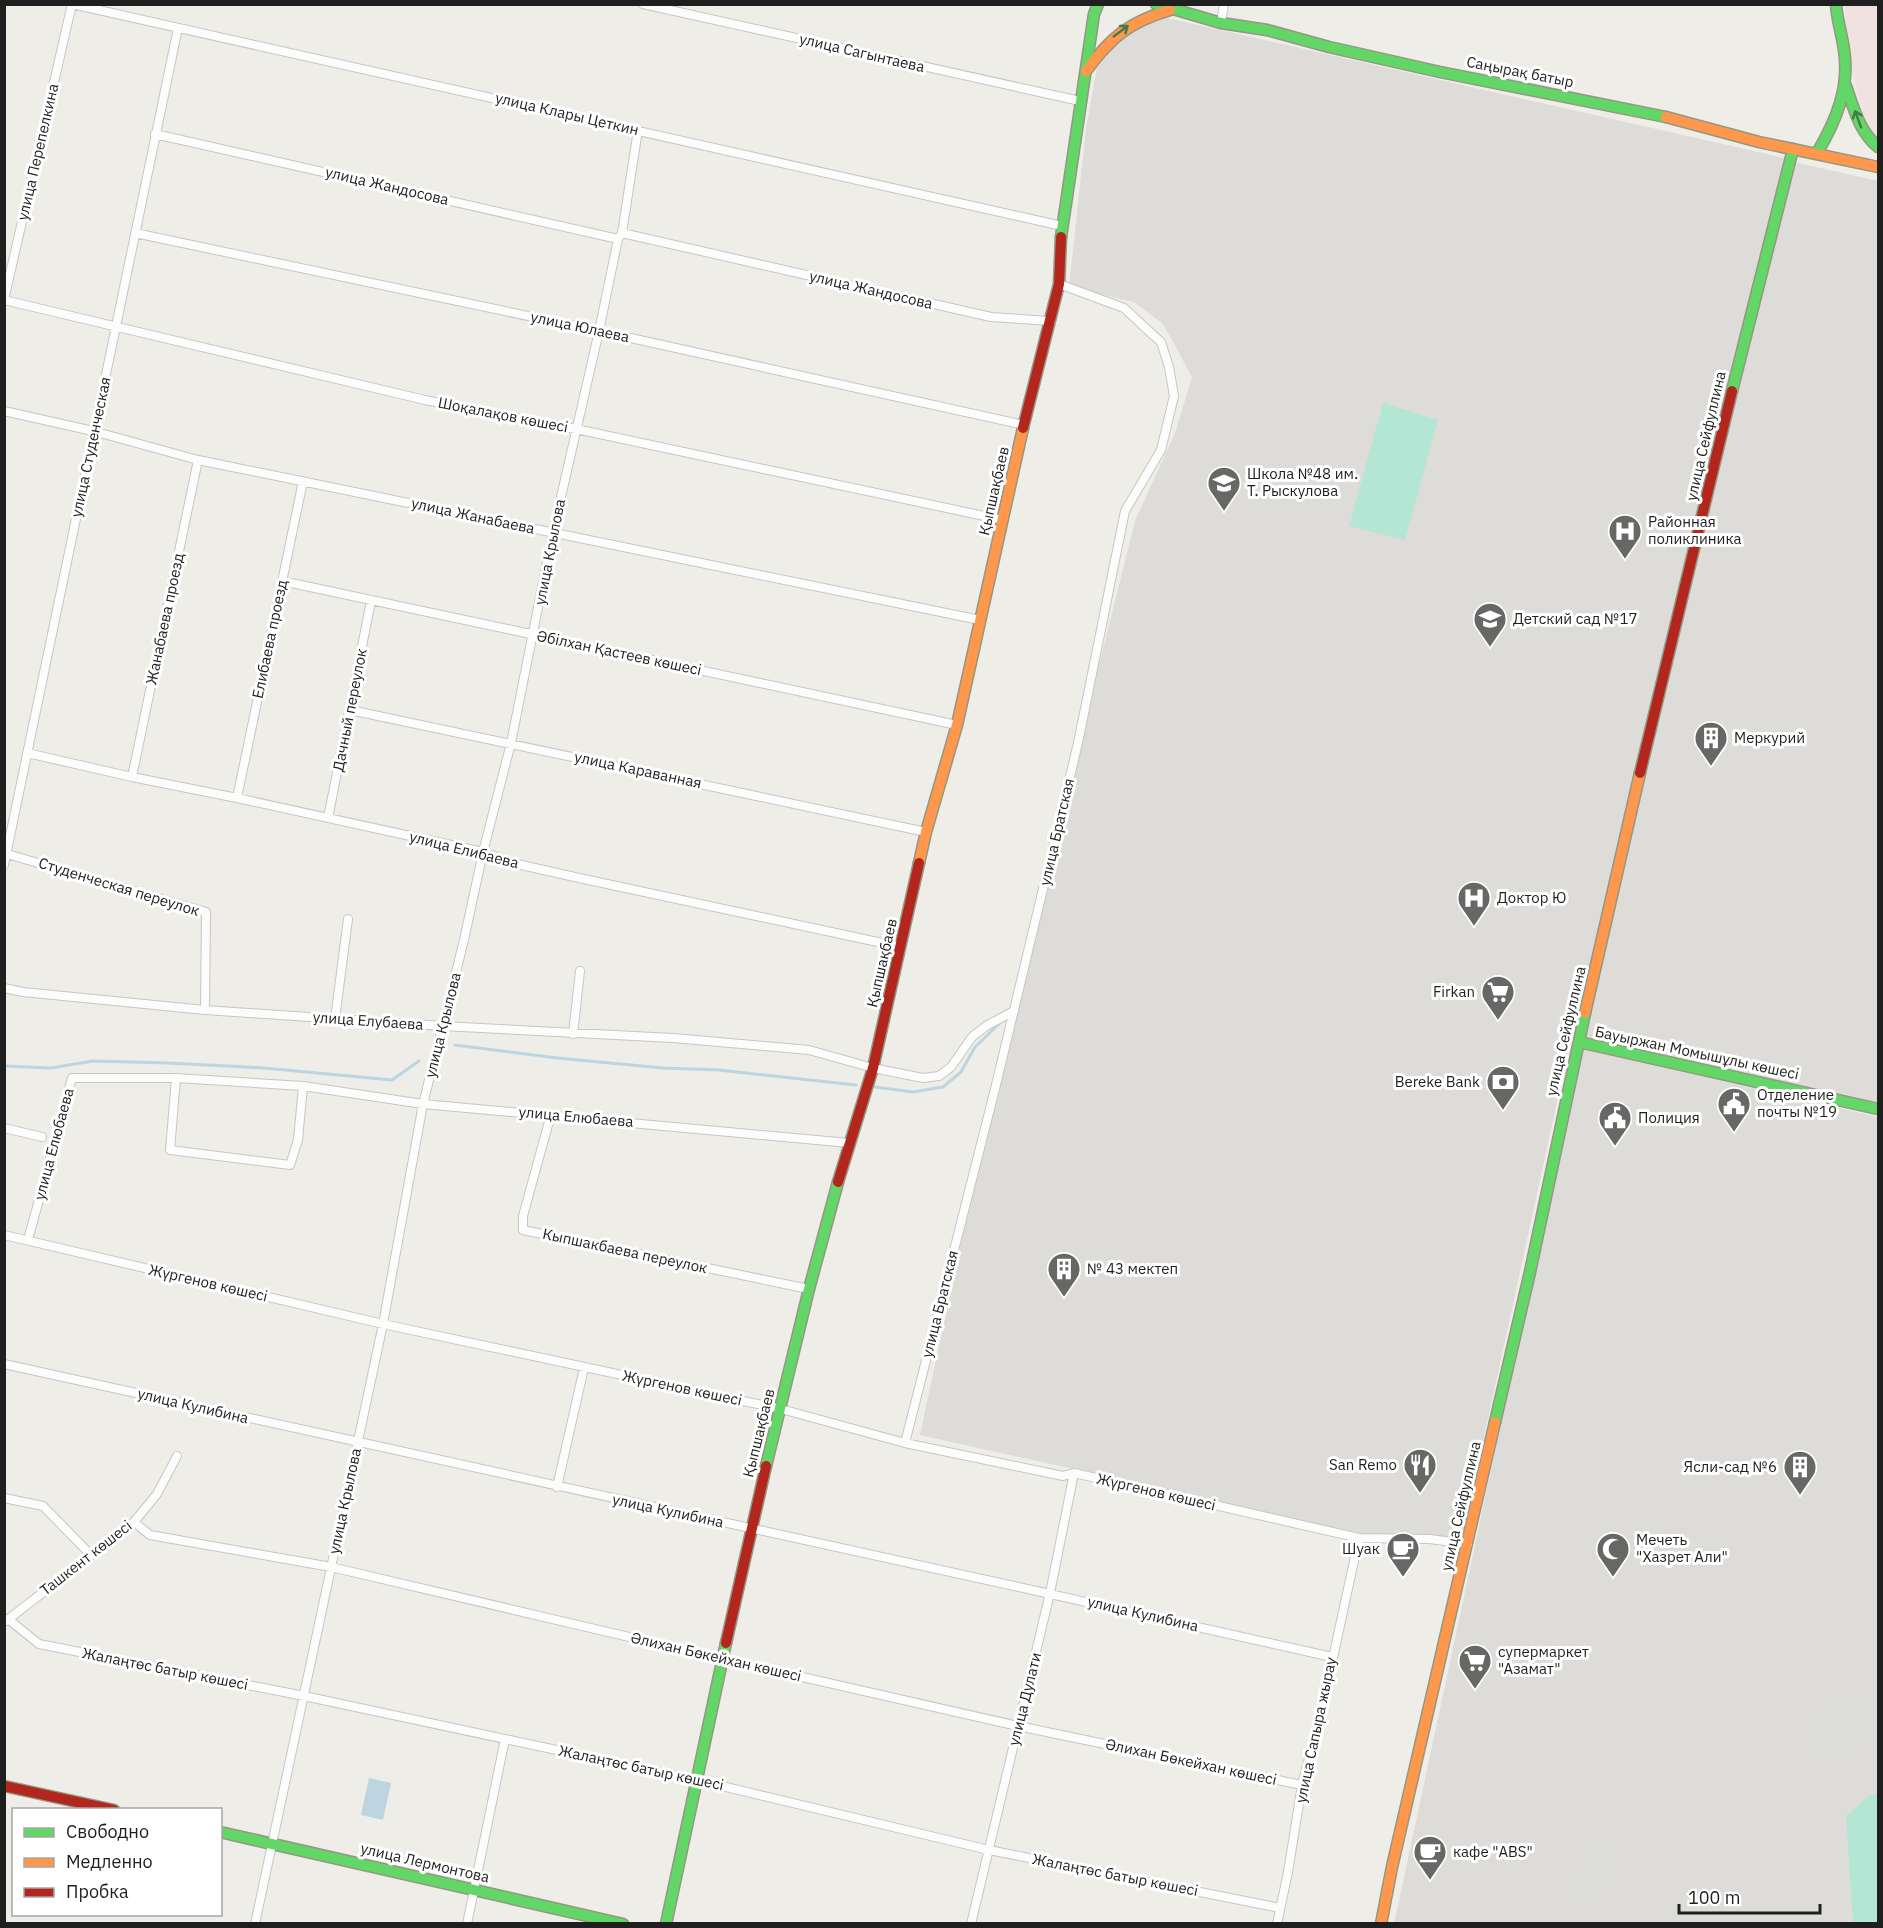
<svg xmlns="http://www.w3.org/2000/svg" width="1883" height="1928" viewBox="0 0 1883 1928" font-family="'IBM Plex Sans',sans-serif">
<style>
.residential{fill:#dddcd9}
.commercial{fill:#f0e2de}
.pitch{fill:#b3e6d5}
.parking{fill:#dcdcd9}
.water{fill:#bcd5e1}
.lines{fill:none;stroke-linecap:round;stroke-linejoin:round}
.stream{stroke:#bcd5e1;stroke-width:3}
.street-casing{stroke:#c6c6c4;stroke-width:10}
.fast-casing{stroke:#949880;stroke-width:13}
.slow-casing{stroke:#949880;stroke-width:13}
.jam-casing{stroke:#949880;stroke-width:13}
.street{stroke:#fcfcfc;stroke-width:8}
.fast{stroke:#63d668;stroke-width:10}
.slow{stroke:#ff974d;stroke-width:10}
.jam{stroke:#b3261e;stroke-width:10}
.oneway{stroke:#417a44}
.labels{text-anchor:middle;stroke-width:6;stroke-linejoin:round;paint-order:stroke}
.street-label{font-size:15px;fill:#1f1f1f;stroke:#fff}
.poi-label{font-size:15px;fill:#1f1f1f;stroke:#fff;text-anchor:start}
</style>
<rect width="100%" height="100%" fill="#eeede8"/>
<!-- residential -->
<path class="residential" d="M1167,18l617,140 -27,113 37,-109 84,19v923l-295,-66 156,-693 -182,757 -95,436 -113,-5 -171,-41 -258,-57 80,-374 135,-540 40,-88 17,-56 -29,-53 -29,-22 -65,-15 17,-158 11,-61 30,-36z
M1581,1049l297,68v806l-484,1z"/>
<!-- commercial -->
<path class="commercial" d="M1845,5h33v133l-10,-2 -21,-88z"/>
<!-- pitch -->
<path class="pitch" d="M1383,403l55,17 -33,120 -56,-14z
M1878,1794v129h-25l-7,-107 24,-21z"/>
<!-- parking -->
<path class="parking" d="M1878,1705v39l-61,6 -3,-40z
M1605,1846l5,2 7,17 -2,9 -14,14 -29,14 -6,-19 23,-8 3,-10 -3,-14z"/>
<!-- water -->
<path class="water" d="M369,1778l22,5 -8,37 -22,-5z"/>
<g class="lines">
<!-- stream -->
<path class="stream" d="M455,1045l102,13 106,10 56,2 137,15
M4,1066l47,2 42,-7 75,2 96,5 128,12 27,-19
M875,1087l38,5 30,-5 18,-15 14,-25 24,-23"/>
<!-- street casing -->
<g class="street-casing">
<path id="street" d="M72,4l990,222
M643,4l437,97
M1221,23l3,-19
M155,134l463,105
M135,233l464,98 425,94
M622,233l369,84 60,4
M4,300l421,100 151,29 427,91
M4,300l68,-296
M4,411l89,20 105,29 782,160
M282,581l675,144
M350,710l576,122
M27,753l105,24 105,21 246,54 34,12 62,14 322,69
M132,777l66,-317
M237,798l66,-317
M328,818l43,-217
M7,854l199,58 -1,98
M4,865l174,-837
M4,988l19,4 182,18 237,16 231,12 136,12 64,18 50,10 16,-2 12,-9 21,-30 14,-11 28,-15
M335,1019l13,-100
M573,1034l7,-63
M176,1078l-6,72 120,15 8,-25 5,-54
M551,1114l-28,102v14l286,59
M4,1128l38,9
M4,1235l379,89 398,85 124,34 158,33 11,-3 285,65 70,1 39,5
M28,1240l44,-162h104l127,8 120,18 426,39
M4,1364c443,99 886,193 1328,293
M905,1443l90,-354 83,-346 47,-232 36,-61 13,-54 -5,-29 -8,-25 -8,-7 -29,-27 -65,-24
M557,1487l27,-119
M4,1498l39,8 47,48
M134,1522l16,13 181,32 392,92 295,67 284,59
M8,1619l31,25 265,52 393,84 292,70 291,58
M6,1621l128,-99 23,-28 20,-38
M255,1924l128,-600 40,-220 41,-164 19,-88 28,-109 42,-211 46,-201 19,-92 4,-6 16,-103
M467,1924l38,-185
M971,1924l79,-331 24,-120
M1277,1924l11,-52 14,-87 19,-72 38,-175"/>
</g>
<!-- fast casing -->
<g class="fast-casing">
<path id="fast" d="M1156,4l65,19 46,7 62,17 111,25 226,45
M1846,86c8,23 13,45 32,61
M1817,153c19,-32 33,-65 27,-103 -2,-15 -7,-30 -8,-46
M1061,237l33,-223 4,-10
M1732,391l61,-242
M1579,1042l299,67
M1495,1422l35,-150 55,-259
M766,1466l43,-177 29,-107
M220,1832l403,92
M666,1924l60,-281"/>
</g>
<!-- slow casing -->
<g class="slow-casing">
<path id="slow" d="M1086,71c25,-34 43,-49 84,-61
M1666,117l93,25 119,25
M919,863l7,-31 31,-107 66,-297
M1585,1013l55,-240
M1381,1924l11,-57 103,-445"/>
</g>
<!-- jam casing -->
<g class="jam-casing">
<path id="jam" d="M1023,428l36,-144 2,-47
M1640,773l92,-382
M838,1182l35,-114 46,-205
M726,1643l40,-177
M4,1786l110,24"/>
</g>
<!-- street -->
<use href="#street" class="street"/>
<!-- fast -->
<use href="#fast" class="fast"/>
<!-- slow -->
<use href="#slow" class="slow"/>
<!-- jam -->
<use href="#jam" class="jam"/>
</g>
<!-- one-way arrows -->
<defs><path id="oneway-shaft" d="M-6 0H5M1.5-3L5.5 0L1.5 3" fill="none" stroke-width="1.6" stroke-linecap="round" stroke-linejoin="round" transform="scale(1.5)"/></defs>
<g class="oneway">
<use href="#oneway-shaft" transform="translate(1121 31) rotate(-37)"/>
<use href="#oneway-shaft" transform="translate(1858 119) rotate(-110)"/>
</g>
<!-- icons -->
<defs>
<g id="school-pin" transform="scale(1.725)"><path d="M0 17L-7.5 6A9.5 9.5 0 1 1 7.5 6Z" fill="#676765" stroke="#fff"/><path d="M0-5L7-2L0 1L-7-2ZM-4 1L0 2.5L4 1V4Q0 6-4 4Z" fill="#fff"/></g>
<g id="hospital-pin" transform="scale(1.725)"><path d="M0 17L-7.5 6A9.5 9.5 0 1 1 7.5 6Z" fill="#676765" stroke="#fff"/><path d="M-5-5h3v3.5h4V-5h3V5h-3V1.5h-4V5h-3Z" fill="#fff"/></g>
<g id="building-pin" transform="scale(1.725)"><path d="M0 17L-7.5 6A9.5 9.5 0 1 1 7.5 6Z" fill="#676765" stroke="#fff"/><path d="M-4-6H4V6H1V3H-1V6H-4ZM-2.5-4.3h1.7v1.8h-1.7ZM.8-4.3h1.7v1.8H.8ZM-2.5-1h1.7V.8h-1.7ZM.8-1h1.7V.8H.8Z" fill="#fff"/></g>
<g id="supermarket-pin" transform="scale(1.725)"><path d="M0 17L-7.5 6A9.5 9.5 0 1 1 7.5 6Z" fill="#676765" stroke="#fff"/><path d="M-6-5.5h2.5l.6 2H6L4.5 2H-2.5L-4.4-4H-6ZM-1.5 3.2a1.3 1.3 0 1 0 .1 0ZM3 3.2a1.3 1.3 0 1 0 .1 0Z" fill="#fff"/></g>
<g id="bank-pin" transform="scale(1.725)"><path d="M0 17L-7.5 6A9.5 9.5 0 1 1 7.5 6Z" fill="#676765" stroke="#fff"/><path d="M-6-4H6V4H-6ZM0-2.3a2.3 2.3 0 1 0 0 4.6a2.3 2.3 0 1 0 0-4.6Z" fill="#fff"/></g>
<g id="civic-pin" transform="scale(1.725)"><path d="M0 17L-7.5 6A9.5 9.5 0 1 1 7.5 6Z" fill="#676765" stroke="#fff"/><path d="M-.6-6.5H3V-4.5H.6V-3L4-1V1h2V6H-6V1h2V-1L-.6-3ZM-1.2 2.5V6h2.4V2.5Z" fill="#fff"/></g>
<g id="restaurant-pin" transform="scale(1.725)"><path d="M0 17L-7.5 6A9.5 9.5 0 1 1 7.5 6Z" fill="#676765" stroke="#fff"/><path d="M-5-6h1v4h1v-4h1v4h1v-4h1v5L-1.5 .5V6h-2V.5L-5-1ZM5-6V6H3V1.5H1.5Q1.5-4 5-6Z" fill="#fff"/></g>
<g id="cafe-pin" transform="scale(1.725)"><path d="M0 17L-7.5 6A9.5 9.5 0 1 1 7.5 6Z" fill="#676765" stroke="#fff"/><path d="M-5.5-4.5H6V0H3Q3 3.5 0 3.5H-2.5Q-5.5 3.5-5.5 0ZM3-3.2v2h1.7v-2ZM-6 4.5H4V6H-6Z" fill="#fff"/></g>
<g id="mosque-pin" transform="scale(1.725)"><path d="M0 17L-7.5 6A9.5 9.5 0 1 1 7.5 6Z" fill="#676765" stroke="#fff"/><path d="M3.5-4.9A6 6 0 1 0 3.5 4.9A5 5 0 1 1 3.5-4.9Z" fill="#fff"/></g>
</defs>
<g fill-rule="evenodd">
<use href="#school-pin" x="1224" y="483"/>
<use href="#hospital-pin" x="1625" y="531"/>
<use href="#school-pin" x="1490" y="619"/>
<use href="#building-pin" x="1711" y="738"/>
<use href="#hospital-pin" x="1474" y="898"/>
<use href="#supermarket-pin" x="1498" y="992"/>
<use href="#bank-pin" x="1503" y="1082"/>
<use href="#civic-pin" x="1734" y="1104"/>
<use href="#civic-pin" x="1615" y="1118"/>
<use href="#building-pin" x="1064" y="1269"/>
<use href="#restaurant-pin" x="1420" y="1465"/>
<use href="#building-pin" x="1800" y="1467"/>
<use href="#cafe-pin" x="1403" y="1549"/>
<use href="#mosque-pin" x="1613" y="1549"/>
<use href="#supermarket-pin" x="1475" y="1661"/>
<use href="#cafe-pin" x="1430" y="1852"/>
</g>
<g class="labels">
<!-- street labels -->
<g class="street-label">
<text transform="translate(862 53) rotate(13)" y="5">улица Сагынтаева</text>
<text transform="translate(1520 72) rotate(11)" y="5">Саңырақ батыр</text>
<text transform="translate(567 114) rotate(13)" y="5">улица Клары Цеткин</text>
<text transform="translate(38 152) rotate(-77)" y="5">улица Перепелкина</text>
<text transform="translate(387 186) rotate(13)" y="5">улица Жандосова</text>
<text transform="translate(871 290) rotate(13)" y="5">улица Жандосова</text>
<text transform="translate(580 327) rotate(12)" y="5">улица Юлаева</text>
<text transform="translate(503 415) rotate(11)" y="5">Шоқалақов көшесі</text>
<text transform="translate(1706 436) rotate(-77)" y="5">улица Сейфуллина</text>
<text transform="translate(91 447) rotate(-78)" y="5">улица Студенческая</text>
<text transform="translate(994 491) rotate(-77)" y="5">Қыпшақбаев</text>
<text transform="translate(473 516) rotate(12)" y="5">улица Жанабаева</text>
<text transform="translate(550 552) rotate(-79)" y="5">улица Крылова</text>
<text transform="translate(165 619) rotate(-78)" y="5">Жанабаева проезд</text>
<text transform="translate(270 639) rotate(-78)" y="5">Елибаева проезд</text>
<text transform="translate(619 653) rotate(12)" y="5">Әбілхан Қастеев көшесі</text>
<text transform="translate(350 710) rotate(-79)" y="5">Дачный переулок</text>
<text transform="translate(638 770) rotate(12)" y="5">улица Караванная</text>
<text transform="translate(1057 832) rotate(-77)" y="5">улица Братская</text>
<text transform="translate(464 850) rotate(14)" y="5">улица Елибаева</text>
<text transform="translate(119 887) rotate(17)" y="5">Студенческая переулок</text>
<text transform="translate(882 963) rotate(-77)" y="5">Қыпшақбаев</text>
<text transform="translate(368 1021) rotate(4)" y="5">улица Елубаева</text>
<text transform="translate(443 1025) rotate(-76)" y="5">улица Крылова</text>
<text transform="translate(1566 1031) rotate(-77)" y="5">улица Сейфуллина</text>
<text transform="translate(1697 1053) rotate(12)" y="5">Бауыржан Момышұлы көшесі</text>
<text transform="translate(576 1117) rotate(5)" y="5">улица Елюбаева</text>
<text transform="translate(54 1144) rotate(-75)" y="5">улица Елюбаева</text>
<text transform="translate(625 1251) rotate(12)" y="5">Кыпшакбаева переулок</text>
<text transform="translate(208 1283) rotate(13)" y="5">Жүргенов көшесі</text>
<text transform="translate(940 1304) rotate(-76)" y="5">улица Братская</text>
<text transform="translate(682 1388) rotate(12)" y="5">Жүргенов көшесі</text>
<text transform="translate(193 1406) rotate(13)" y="5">улица Кулибина</text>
<text transform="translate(759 1433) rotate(-76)" y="5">Қыпшақбаев</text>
<text transform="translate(1156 1492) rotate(13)" y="5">Жүргенов көшесі</text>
<text transform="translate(345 1501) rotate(-78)" y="5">улица Крылова</text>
<text transform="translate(1461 1506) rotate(-77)" y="5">улица Сейфуллина</text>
<text transform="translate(668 1511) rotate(12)" y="5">улица Кулибина</text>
<text transform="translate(86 1558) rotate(-38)" y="5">Ташкент көшесі</text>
<text transform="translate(1143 1614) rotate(13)" y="5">улица Кулибина</text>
<text transform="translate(716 1657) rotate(13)" y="5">Әлихан Бөкейхан көшесі</text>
<text transform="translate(165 1669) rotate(11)" y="5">Жалаңтөс батыр көшесі</text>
<text transform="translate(1025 1699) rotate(-76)" y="5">улица Дулати</text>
<text transform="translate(1316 1730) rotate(-78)" y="5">улица Сапыра жырау</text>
<text transform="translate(1191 1762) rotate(12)" y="5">Әлихан Бөкейхан көшесі</text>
<text transform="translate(641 1768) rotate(12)" y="5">Жалаңтөс батыр көшесі</text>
<text transform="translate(425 1863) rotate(13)" y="5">улица Лермонтова</text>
<text transform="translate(1115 1875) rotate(11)" y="5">Жалаңтөс батыр көшесі</text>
</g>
<!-- poi labels -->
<g class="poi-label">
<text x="1247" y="479">Школа №48 им.<tspan x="1247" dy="17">Т. Рыскулова</tspan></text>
<text x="1648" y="527">Районная<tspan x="1648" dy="17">поликлиника</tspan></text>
<text x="1513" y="624">Детский сад №17</text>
<text x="1734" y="743">Меркурий</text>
<text x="1497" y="903">Доктор Ю</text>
<text x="1475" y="997" text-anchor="end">Firkan</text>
<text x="1480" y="1087" text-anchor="end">Bereke Bank</text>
<text x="1757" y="1100">Отделение<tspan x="1757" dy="17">почты №19</tspan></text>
<text x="1638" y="1123">Полиция</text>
<text x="1087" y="1274">№ 43 мектеп</text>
<text x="1397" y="1470" text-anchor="end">San Remo</text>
<text x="1777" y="1472" text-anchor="end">Ясли-сад №6</text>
<text x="1636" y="1545">Мечеть<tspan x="1636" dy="17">"Хазрет Али"</tspan></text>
<text x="1380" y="1554" text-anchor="end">Шуак</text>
<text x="1498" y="1657">супермаркет<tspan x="1498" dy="17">"Азамат"</tspan></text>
<text x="1453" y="1857">кафе "ABS"</text>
</g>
</g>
<!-- border -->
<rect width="1883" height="1928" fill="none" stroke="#1f1f1f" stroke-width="12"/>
<!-- legend -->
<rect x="12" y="1808" width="210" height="108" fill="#ffffff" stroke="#a5a5a5" stroke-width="1.5"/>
<rect x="24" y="1828" width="30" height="9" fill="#63d668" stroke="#a5a5a5" stroke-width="1.5"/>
<text x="66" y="1838" font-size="18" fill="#1f1f1f">Свободно</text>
<rect x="24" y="1858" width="30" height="9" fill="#ff974d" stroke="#a5a5a5" stroke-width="1.5"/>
<text x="66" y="1868" font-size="18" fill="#1f1f1f">Медленно</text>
<rect x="24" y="1888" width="30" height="9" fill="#b3261e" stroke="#a5a5a5" stroke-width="1.5"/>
<text x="66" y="1898" font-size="18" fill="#1f1f1f">Пробка</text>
<!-- scale -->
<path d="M1679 1904v9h141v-9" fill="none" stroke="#1f1f1f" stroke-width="3"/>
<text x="1688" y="1904" font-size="18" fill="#1f1f1f" stroke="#ffffff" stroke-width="4.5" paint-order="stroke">100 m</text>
</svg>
